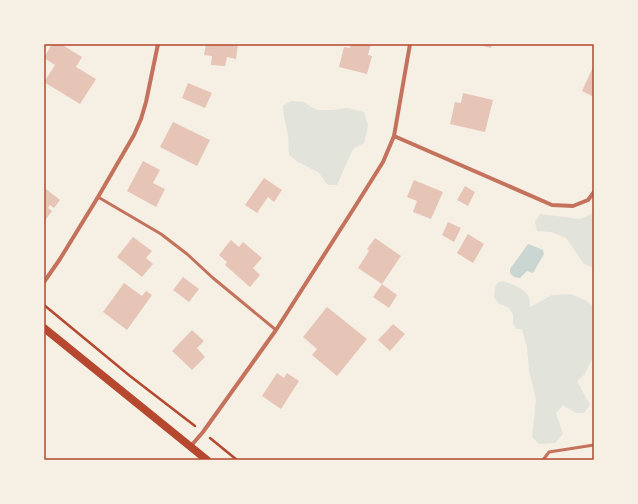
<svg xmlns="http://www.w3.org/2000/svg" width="638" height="504" viewBox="0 0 638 504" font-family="'DM Sans',sans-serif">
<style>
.green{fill:#e2e4dc}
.water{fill:#c9d6d2}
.building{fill:#e6c5b7}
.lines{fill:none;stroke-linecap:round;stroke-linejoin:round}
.path{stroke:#b5482f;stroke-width:2.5}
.service{stroke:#c5725c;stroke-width:3}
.minor{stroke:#c5725c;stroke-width:4}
.secondary{stroke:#b5482f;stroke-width:8}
.neatline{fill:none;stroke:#b5482f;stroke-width:1.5}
</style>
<rect width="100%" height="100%" fill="#f6efe4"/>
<!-- green -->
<path class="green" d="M291,101l12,1 14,8h15l15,-2 17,4 4,13 -4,18 -11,6 -16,36h-9l-10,-13 -20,-10 -9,-7 -1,-20 -4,-18 -1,-11z
M594,212v56l-10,-4 -18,-26 -15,-6 -14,-1 -2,-9 5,-8 41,5z
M503,281c9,3 21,7 26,16 1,3 1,7 1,10l22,-12 19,-1 14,6 9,7v49l-10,19 -7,6 13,24 -6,8h-8l-13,-8 -7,8 7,21 -8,9 -16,1 -7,-7 4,-37 -7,-30 -2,-23 -5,-18h-6l-3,-6v-9l-4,-6 -11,-5 -4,-6 1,-10 3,-5z"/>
<!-- water -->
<path class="water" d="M528,244l3,1 12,5 1,4 -11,19 -6,-2 -7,7 -6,-1 -4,-4v-4z"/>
<!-- building -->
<path class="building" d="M52,44h9l21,13 -6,10 20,12 -16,25 -36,-22 11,-17 -11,-7z
M206,44h32l-2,15 -9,-2 -2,9 -14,-1 1,-9 -8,-1z
M351,44h20l-3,11 4,1 -5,18 -28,-7 5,-20 6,1z
M476,44h16l-1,4z
M594,65v32l-12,-6z
M188,83l24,10 -7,15 -23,-10z
M463,93l30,7 -8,32 -35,-8 5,-22 6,1z
M173,122l37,18 -13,26 -37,-19z
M143,161l17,9 -7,13 12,6 -9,18 -29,-16z
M264,178l18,12 -8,12 -6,-5 -11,16 -12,-8z
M414,180l29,12 -12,27 -18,-7 4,-11 -10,-4z
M465,186l10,6 -7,14 -11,-6z
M46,189l14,11 -6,8 -4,-3 -2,3 4,3 -8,11v-31z
M448,222l13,6 -7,14 -12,-7z
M468,234l16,10 -11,19 -16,-10z
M133,237l19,14 -6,7 7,6 -11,13 -25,-20z
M375,238l26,18 -19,28 15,11 -8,13 -16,-11 9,-13 -24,-16 11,-17 -2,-2z
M231,240l8,7 4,-5 19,16 -9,10 7,7 -10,12 -25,-22 2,-3 -8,-7z
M183,277l16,12 -10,13 -16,-12z
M124,283l18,13 4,-5 6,4 -25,35 -24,-18z
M327,307l40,32 -30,37 -25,-21 5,-6 -14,-12z
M393,324l12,10 -15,17 -12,-11z
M192,330l12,11 -7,7 8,9 -13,13 -20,-19z
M277,373l7,5 3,-5 12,8 -18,28 -19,-13z"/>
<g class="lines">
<!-- path -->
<path class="path" d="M44,305l86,71 65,50
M210,438l27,22"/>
<!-- service -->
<path class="service" d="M98,197l63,37 26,20 26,24 63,52
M543,460l6,-8 45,-7"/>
<!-- minor -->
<path class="minor" d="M394,136l158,69 21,1 15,-6 6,-8
M44,282l16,-23 38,-62 36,-62 7,-16 5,-17 12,-58
M190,447l13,-15 73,-102 80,-125 27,-43 11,-26 16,-92"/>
<!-- secondary -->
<path class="secondary" d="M44,328l163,132"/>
</g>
<!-- border -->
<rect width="638" height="504" fill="none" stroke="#f6efe4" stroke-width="90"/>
<rect x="45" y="45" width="548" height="414" class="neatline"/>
</svg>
